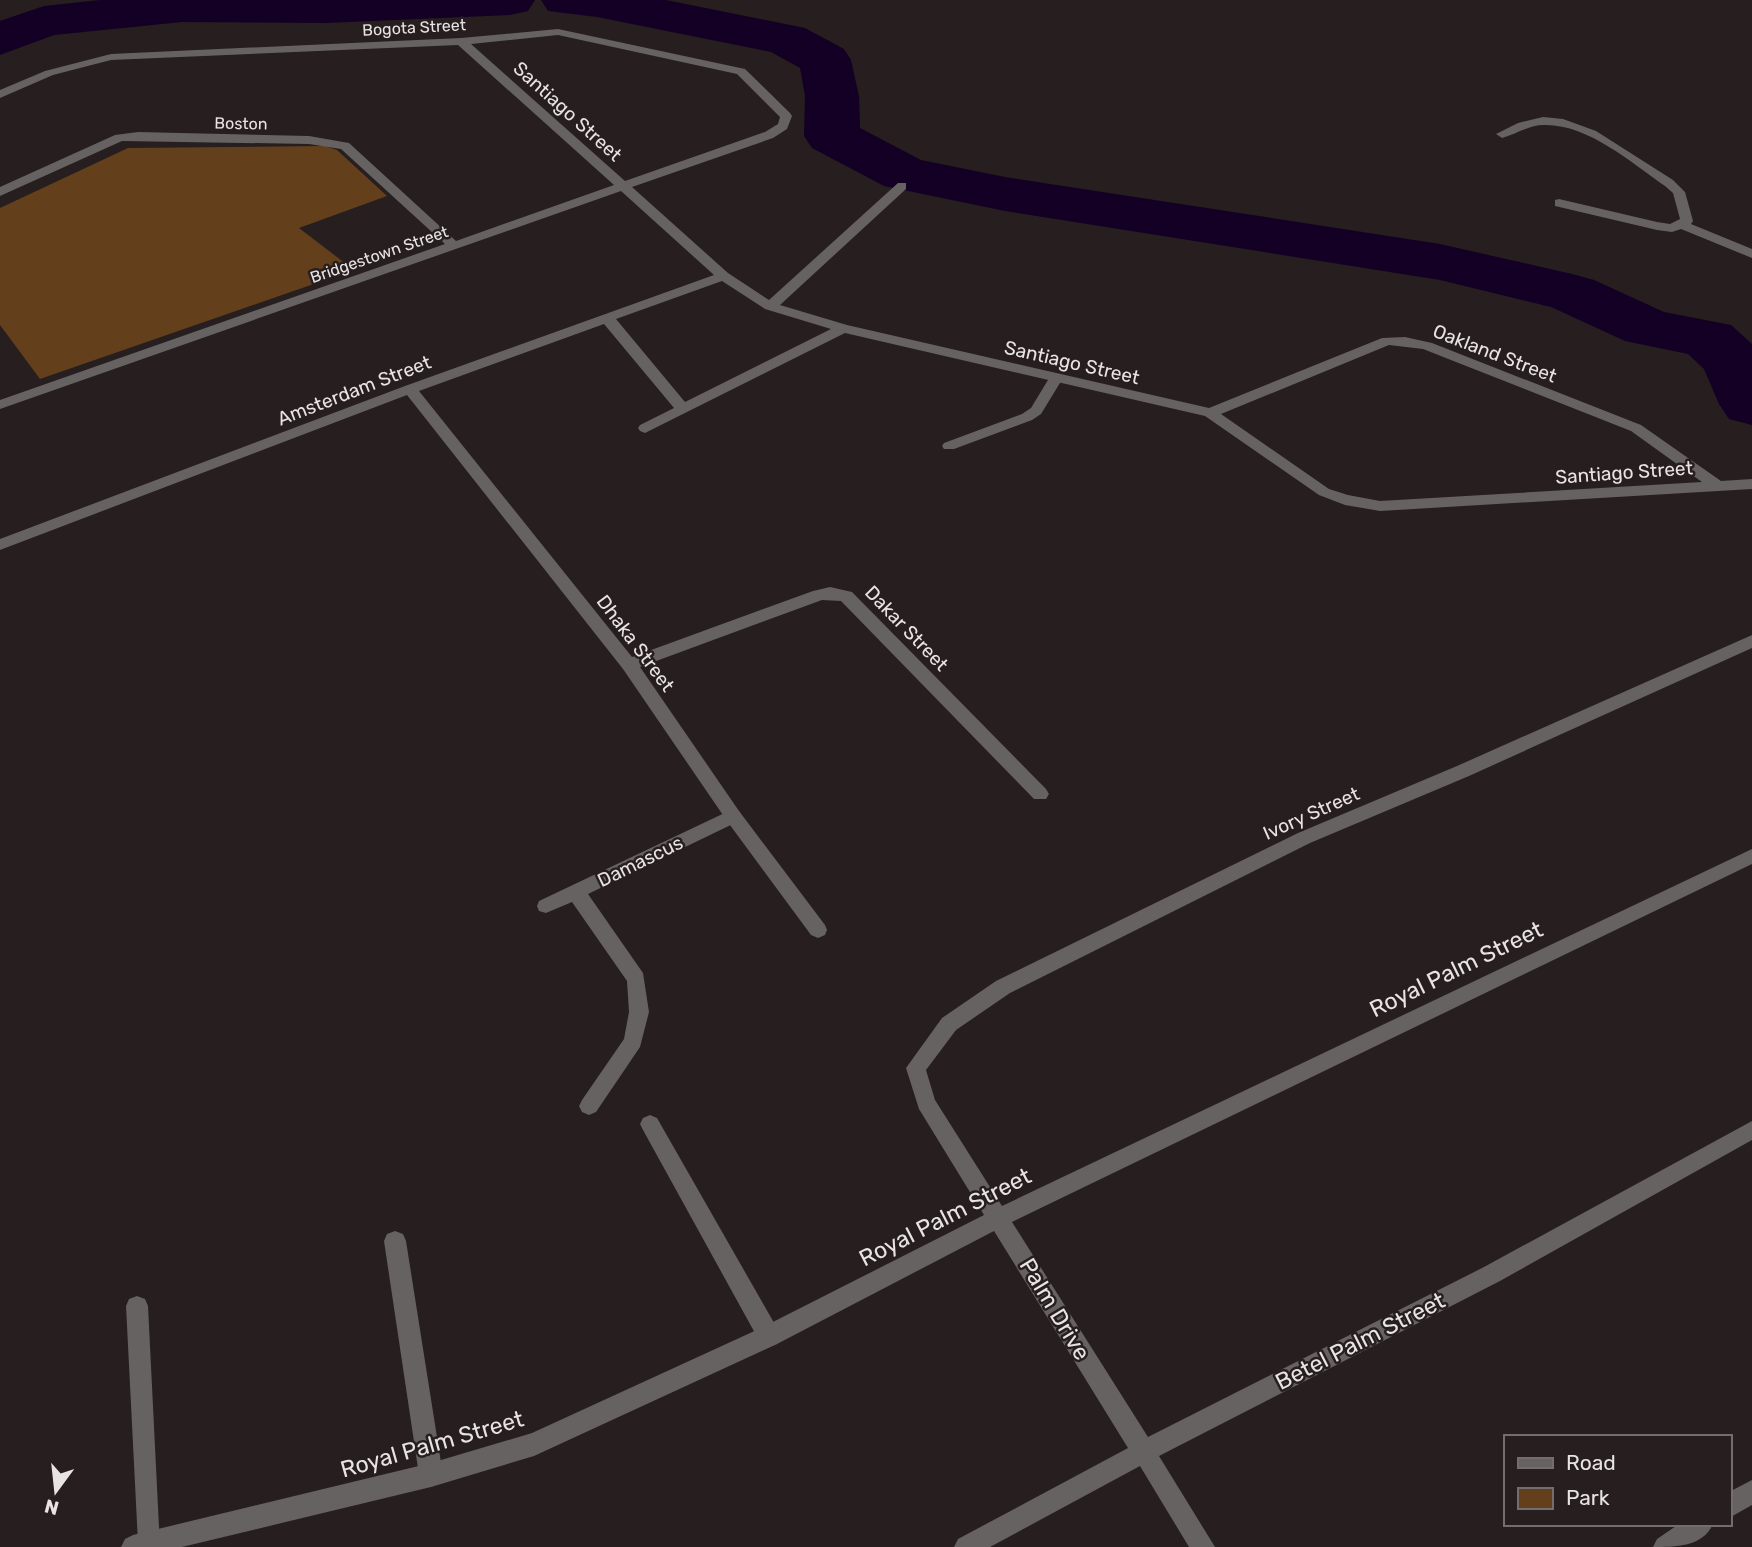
<svg xmlns="http://www.w3.org/2000/svg" width="1752" height="1547" viewBox="0 0 1752 1547" font-family="Rubik,sans-serif">
<style>
.green{fill:#643f1c}
.lines{fill:none;stroke-linecap:round;stroke-linejoin:round}
.river{fill:#130024;fill-rule:evenodd}
.service{fill:#666261;fill-rule:evenodd}
.minor{fill:#666261;fill-rule:evenodd}
.labels{text-anchor:middle;stroke-width:5;stroke-linejoin:round;paint-order:stroke}
.far-street-label{font-size:16px;fill:#e8e3e4;stroke:#261e1f}
.street-label{font-size:19px;fill:#e8e3e4;stroke:#261e1f}
.near-street-label{font-size:23px;fill:#e8e3e4;stroke:#261e1f}
</style>
<rect width="100%" height="100%" fill="#261e1f"/>
<!-- green -->
<path class="green" d="M325,146l12,4 50,46 -88,32 55,42 -314,109 -40,-54v-117l128,-60z"/>
<g class="lines">
<!-- river -->
<path class="river" d="M100,0h435l-7,11 -18,4 -184,8 -144,-1 -128,13 -54,20v-34l44,-15z
M541,0h125l139,28 39,21 7,11 8,36 1,32 61,32 84,17 435,67 132,30 22,6 70,32 67,13 21,19v81l-23,-6 -10,-15 -15,-35 -16,-15 -63,-13 -74,-34 -111,-27 -435,-69 -121,-25 -72,-38 -8,-12 1,-40 -5,-28 -29,-16 -174,-35 -49,-6z"/>
<!-- service -->
<path class="service" d="M1056,374l7,4 -22,36 -9,6 -78,29h-10l-2,-3 2,-3 78,-29 9,-6 20,-33z
M733,809l6,2 3,5 -3,5 -151,73 55,79 6,39 -9,35 -44,65 -7,3 -7,-3 -3,-6 3,-6 42,-61 5,-27 -2,-31 -55,-79 -26,11 -7,-2 -2,-5 2,-5z
M650,1115l7,3 120,210 3,8 -3,8 -8,3 -8,-3 -118,-214 -3,-6 3,-6z
M395,1231l8,3 3,7 37,234 -4,8 -8,4 -8,-4 -4,-8 -35,-234 3,-7z
M137,1296l8,3 3,7 12,241h-20l-2,-4 -12,-237 3,-7z"/>
<!-- minor -->
<path class="minor" d="M558,29l187,40 45,44 2,3 -5,13 -14,9 -141,49 96,86 41,27 129,-117h8v6l-126,116 67,20 362,83 173,-70 23,-1 27,6 209,82 80,56 31,-2v10l-372,22 -35,-6 -26,-10 -114,-79 -360,-83 -200,100 -5,-2 -2,-3 2,-3 34,-17 -70,-84 -185,67 213,266 181,-66 17,-4 22,5 194,197 3,5 -3,5h-12l-193,-198 -19,-1 -182,67 99,144 86,114 2,5 -2,5 -7,3 -7,-3 -84,-114 -104,-152 -216,-274 -407,155v-11l405,-153 309,-111 -93,-84 -621,218v-9l445,-156 -104,-95 -32,-5 -187,-3 -122,55v-9l115,-52 23,-3 171,4 40,7 107,98 158,-56 -156,-140 -347,15 -58,15 -53,23v-8l45,-19 66,-17 350,-16zM558,35l179,39 43,43 -2,7 -13,8 -140,49 -154,-137zM722,281l43,28 66,20 -146,73 -69,-83zM1389,345l34,4 208,82 71,51 -322,19 -32,-6 -19,-6 -108,-75z
M1543,117l20,2 33,12 77,49 12,12 8,29 -2,3 61,25v9l-71,-29 -9,3 -15,-2 -102,-24v-6l4,-1 98,23 13,2 10,-5 -7,-26 -8,-7c-35,-24 -77,-62 -121,-61 -15,0 -28,9 -42,13l-6,-4 22,-11z
M1752,635v13l-283,128 -159,67 -300,150 -54,37 -30,40 9,30 67,106 750,-357v15l-740,358 136,215 336,-170 268,-146v19l-252,141 -341,175 56,91h-26l-49,-81 -150,81h-36l4,-8 170,-91 -134,-217 -217,113 -243,112 -103,31 -249,60h-61l4,-8 8,-4 298,-72 101,-30 229,-105 223,-113 -65,-106 -13,-41 36,-50 54,-37 302,-148 159,-67z
M1752,1480v25l-23,13v-26z
M1679,1524h34c-10,23 -38,23 -60,23l4,-8z"/>
</g>
<g class="labels">
<!-- far-street labels -->
<g class="far-street-label">
<text transform="translate(414 27) rotate(-3)" y="6">Bogota Street</text>
<text transform="translate(241 123) rotate(1)" y="6">Boston</text>
<text transform="translate(379 254) rotate(-19)" y="6">Bridgestown Street</text>
</g>
<!-- street labels -->
<g class="street-label">
<text transform="translate(568 111) rotate(42)" y="7">Santiago Street</text>
<text transform="translate(1495 353) rotate(21)" y="7">Oakland Street</text>
<text transform="translate(1072 362) rotate(13)" y="7">Santiago Street</text>
<text transform="translate(354 390) rotate(-21)" y="7">Amsterdam Street</text>
<text transform="translate(1624 472) rotate(-4)" y="7">Santiago Street</text>
<text transform="translate(907 628) rotate(46)" y="7">Dakar Street</text>
<text transform="translate(636 643) rotate(53)" y="7">Dhaka Street</text>
<text transform="translate(1311 813) rotate(-24)" y="7">Ivory Street</text>
<text transform="translate(640 861) rotate(-26)" y="7">Damascus</text>
</g>
<!-- near-street labels -->
<g class="near-street-label">
<text transform="translate(1456 969) rotate(-26)" y="8">Royal Palm Street</text>
<text transform="translate(945 1217) rotate(-27)" y="8">Royal Palm Street</text>
<text transform="translate(1055 1309) rotate(59)" y="8">Palm Drive</text>
<text transform="translate(1360 1341) rotate(-27)" y="8">Betel Palm Street</text>
<text transform="translate(432 1444) rotate(-16)" y="8">Royal Palm Street</text>
</g>
</g>
<!-- legend -->
<rect x="1504" y="1435" width="228" height="91" fill="#261e1f" stroke="#746d6e" stroke-width="2"/>
<rect x="1518" y="1458" width="35" height="10" fill="#666261" stroke="#746d6e" stroke-width="2"/>
<text x="1566" y="1470" font-size="21" fill="#e8e3e4">Road</text>
<rect x="1518" y="1488" width="35" height="21" fill="#643f1c" stroke="#746d6e" stroke-width="2"/>
<text x="1566" y="1505" font-size="21" fill="#e8e3e4">Park</text>
<!-- north arrow -->
<g transform="translate(56 1491) rotate(195)" stroke="#261e1f" stroke-width="5" paint-order="stroke">
<path d="M0-5L12 26L0 18L-12 26Z" fill="#e8e3e4"/>
<text y="-10" font-size="19" font-weight="bold" text-anchor="middle" fill="#e8e3e4">N</text>
</g>
</svg>
